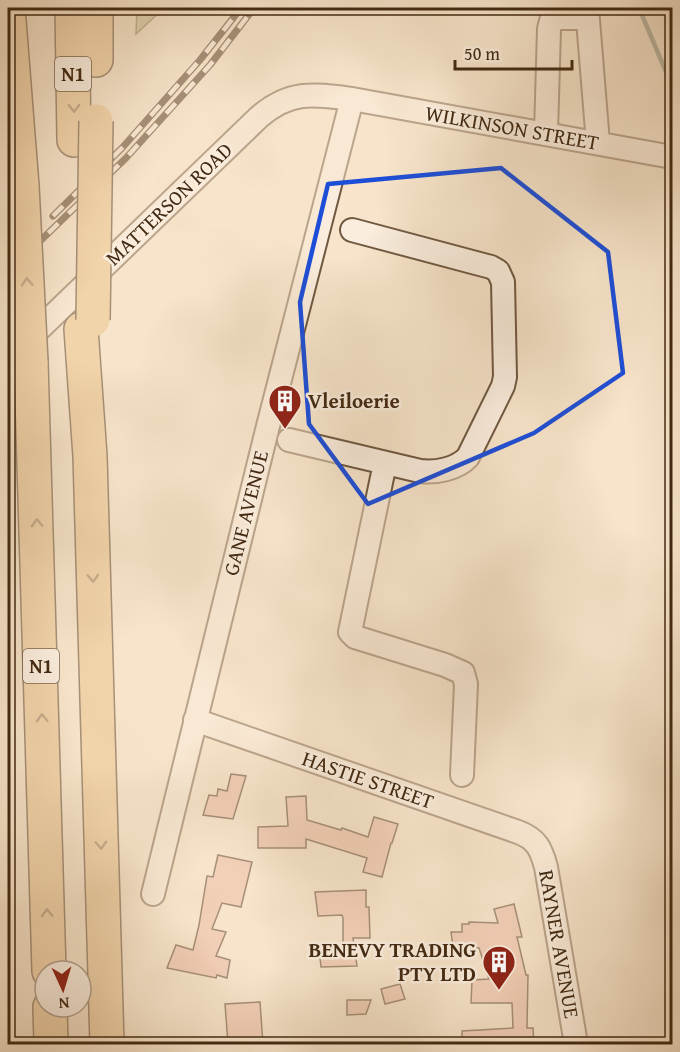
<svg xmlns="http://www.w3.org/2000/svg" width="680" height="1052" viewBox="0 0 680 1052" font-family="'Gentium Book Plus',serif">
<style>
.green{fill:#c3c292;stroke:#837652;stroke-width:1.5}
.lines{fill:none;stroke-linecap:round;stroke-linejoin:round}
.stream{stroke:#798376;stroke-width:4.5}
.building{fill:#eab5a0;stroke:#432a12;stroke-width:1.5}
.minor-casing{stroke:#705840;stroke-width:26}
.highway-casing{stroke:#432a12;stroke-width:36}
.minor{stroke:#faeddd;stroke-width:22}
.highway{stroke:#ecc285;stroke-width:33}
.rail-casing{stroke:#432a12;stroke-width:7}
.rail{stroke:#faeddd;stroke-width:4.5;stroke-dasharray:14;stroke-linecap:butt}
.highway-bridge-casing{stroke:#432a12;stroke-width:36;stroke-linecap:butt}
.highway-bridge{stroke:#ecc285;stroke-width:33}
.oneway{stroke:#8f6e46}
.marked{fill:none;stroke:#1d4ed8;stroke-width:4.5;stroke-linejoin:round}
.labels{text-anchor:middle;stroke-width:5;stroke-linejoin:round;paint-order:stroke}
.shield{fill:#faeddd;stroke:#7a644f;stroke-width:1.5}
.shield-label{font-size:20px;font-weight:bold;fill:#432a12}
.street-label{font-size:21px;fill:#432a12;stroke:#faeddd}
.poi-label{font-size:21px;font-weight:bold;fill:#432a12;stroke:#faeddd;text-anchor:start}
</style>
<rect width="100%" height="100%" fill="#f7e4ca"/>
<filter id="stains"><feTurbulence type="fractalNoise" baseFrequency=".00333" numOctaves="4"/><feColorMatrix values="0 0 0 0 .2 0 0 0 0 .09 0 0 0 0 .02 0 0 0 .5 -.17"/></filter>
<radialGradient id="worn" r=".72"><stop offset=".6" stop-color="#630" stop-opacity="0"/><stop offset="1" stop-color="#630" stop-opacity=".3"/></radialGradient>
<!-- green -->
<path class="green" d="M137,8h27l-28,26z"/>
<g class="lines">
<!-- stream -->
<path class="stream" d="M641,8l1,7 30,71"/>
</g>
<!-- building -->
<path class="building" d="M231,774l15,2 -13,43 -30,-4 6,-20 8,1 1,-7 9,2z
M306,796l1,24 34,10 1,-2 26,9 6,-20 24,7 -6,19h-1l-9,34 -19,-5 4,-14 -61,-19v9h-48v-21l30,-1 -2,-29z
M218,855l34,7 -11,45 -19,-4 -10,26 14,3 -10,24 14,4 -3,18 -10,-3 -1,3 -49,-10 9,-23 17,5 6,-25 8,-49 6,1z
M366,890v17h3l1,31h-17l4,28 -36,1 -2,-19 24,-3v-27l-1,-3 -24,1 -3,-24z
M514,904l8,33h-5l9,38h2l-1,53h6l1,16h-72v-13l51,-3 -1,-25h-41l1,-23 17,-1 -10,-31 -26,-2 -2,-14h11v-8h7v-2l29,1 -4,-14z
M400,984l5,15 -20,5 -4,-15z
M347,1000h24l-5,14 -19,1z
M260,1002l3,42h-35l-3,-40z"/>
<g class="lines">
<!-- minor casing -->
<g class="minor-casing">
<path id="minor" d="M587,8l11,135
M546,133l3,-104 2,-8 5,-3h31
M8,359l251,-242c31,-27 55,-23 93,-18l320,58
M289,440l131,31c16,2 37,-2 48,-14l35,-71 2,-9 -2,-95 -5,-11 -7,-4 -139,-37
M385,463l-35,169 5,5 90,28 18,8 3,11 -4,91
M195,720l323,112c19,7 23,17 28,35l30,177
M153,894l113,-460 86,-335"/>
</g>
<!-- highway casing -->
<g class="highway-casing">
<path id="highway" d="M8,8l14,178
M72,8l2,132
M96,8v52
M81,329l9,127 17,588
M31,362l18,609
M50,1007l1,37"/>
</g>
<!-- minor -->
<use href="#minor" class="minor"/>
<!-- highway -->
<use href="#highway" class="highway"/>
<!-- rail casing -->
<g class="rail-casing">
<path id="rail" d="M53,216l69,-68 78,-88 41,-52
M8,272l118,-114 84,-93 44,-57"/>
</g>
<!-- rail -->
<use href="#rail" class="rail"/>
<!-- highway-bridge casing -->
<g class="highway-bridge-casing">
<path id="highway-bridge" d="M22,186l9,176
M93,320l3,-199"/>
</g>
<!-- highway-bridge -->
<use href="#highway-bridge" class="highway-bridge"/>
</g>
<!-- one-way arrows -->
<defs><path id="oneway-chevron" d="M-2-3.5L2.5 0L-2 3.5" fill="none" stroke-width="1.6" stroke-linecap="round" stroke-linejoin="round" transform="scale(1.5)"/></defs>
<g class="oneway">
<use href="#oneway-chevron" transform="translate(74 108) rotate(89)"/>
<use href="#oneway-chevron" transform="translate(27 282) rotate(-93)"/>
<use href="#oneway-chevron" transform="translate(37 523) rotate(-92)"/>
<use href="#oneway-chevron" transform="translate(93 578) rotate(88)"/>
<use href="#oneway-chevron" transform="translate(42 718) rotate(-92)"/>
<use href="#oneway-chevron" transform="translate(101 845) rotate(88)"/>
<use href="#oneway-chevron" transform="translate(47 913) rotate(-92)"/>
</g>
<!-- marked area -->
<path d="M0 0H680V1052H0ZM501,168l107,84 15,121 -89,60 -166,71 -59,-80 -9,-122 28,-118z" fill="#f7e4ca" fill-opacity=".55" fill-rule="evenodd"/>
<path class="marked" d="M501,168l107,84 15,121 -89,60 -166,71 -59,-80 -9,-122 28,-118z"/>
<!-- icons -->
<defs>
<g id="building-pin" transform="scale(1.725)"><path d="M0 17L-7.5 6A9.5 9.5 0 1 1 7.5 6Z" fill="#8f2418" stroke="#faeddd"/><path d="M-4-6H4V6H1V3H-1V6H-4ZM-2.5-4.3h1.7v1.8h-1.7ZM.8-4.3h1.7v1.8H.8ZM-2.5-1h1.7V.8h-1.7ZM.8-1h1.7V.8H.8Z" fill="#fff"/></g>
</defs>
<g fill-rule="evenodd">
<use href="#building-pin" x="285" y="401"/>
<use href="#building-pin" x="499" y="962"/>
</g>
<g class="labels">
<!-- shield labels -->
<g class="shield">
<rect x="55" y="57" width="36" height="34" rx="4.5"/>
<rect x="23" y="649" width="36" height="34" rx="4.5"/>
</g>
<g class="shield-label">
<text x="73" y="81">N1</text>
<text x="41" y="673">N1</text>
</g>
<!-- street labels -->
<g class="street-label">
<text transform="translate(512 128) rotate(10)" y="7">WILKINSON STREET</text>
<text transform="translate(169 204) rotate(-44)" y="7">MATTERSON ROAD</text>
<text transform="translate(246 513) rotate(-76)" y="7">GANE AVENUE</text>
<text transform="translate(368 780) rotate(19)" y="7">HASTIE STREET</text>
<text transform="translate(559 944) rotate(80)" y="7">RAYNER AVENUE</text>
</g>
<!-- poi labels -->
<g class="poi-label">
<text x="308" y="408">Vleiloerie</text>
<text x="476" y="957" text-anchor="end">BENEVY TRADING<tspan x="476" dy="24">PTY LTD</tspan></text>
</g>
</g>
<!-- margin -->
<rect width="680" height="1052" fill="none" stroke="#f7e4ca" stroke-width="30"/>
<rect x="9" y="9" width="662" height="1034" fill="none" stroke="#432a12" stroke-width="3"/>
<rect x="15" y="15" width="650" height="1022" fill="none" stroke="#432a12" stroke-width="1.5"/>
<!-- north arrow -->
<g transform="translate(63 989) rotate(176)"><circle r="28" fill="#faeddd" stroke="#b19f8c" stroke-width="1.5"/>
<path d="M0-4.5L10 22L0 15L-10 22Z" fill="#8f2418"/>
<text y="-9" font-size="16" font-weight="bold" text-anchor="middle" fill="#432a12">N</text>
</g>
<!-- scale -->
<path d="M455 60v9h117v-9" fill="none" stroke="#432a12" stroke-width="3"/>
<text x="464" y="60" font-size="18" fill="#432a12" stroke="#faeddd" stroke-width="4.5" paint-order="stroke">50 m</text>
<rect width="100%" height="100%" filter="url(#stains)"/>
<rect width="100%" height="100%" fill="url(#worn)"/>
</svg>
